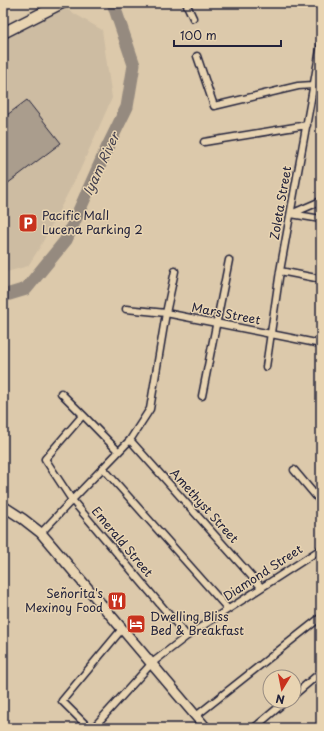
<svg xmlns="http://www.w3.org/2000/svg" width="324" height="731" viewBox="0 0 324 731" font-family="'Playpen Sans',sans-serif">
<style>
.built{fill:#cdbca2}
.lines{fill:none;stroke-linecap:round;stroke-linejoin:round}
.stream{stroke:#676064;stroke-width:2}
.river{stroke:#958a7f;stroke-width:13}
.building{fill:#aa9d8d;stroke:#22223b}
.minor-casing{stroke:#22223b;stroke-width:9}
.secondary-casing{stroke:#22223b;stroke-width:12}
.primary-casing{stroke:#22223b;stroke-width:13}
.minor{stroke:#e8d4b2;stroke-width:6}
.secondary{stroke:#e8d4b2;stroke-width:9}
.primary{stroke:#e8d4b2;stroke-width:10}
.labels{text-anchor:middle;stroke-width:3;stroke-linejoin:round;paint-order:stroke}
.street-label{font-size:12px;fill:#22223b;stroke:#e8d4b2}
.poi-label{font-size:12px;fill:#22223b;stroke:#e8d4b2;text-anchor:start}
.water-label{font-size:13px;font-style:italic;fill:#44414f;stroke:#e8d4b2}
</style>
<rect width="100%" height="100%" fill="#dcc9ab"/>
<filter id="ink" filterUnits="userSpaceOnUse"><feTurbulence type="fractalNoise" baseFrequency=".025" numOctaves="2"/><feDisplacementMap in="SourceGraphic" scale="8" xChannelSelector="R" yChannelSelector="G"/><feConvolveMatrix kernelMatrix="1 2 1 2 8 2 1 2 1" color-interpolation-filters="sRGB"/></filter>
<g filter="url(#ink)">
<!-- built -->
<path class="built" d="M65,8l37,22 10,68 -32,72 -40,77 -12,19 -25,7v-233z"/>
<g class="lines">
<!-- stream -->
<path class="stream" d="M3,717l4,11"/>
<!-- river -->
<path class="river" d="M3,296l23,-7 40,-49 42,-94 19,-39 7,-42 -21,-62"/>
</g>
<!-- building -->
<path class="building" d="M27,100l34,43 -58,44v-69z"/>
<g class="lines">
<!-- minor casing -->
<g class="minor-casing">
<path id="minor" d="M186,3l7,15
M197,56l17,50 84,-20 15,-1
M204,142l103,-17
M291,214l30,-13
M291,214l30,5
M280,271l41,8
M126,309l40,4 155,31
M266,367l14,-96 41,-227
M61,393l22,22
M202,396l27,-136
M130,440l131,147
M118,451l-35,-36 -38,44 27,41 115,136
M103,468l125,141
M294,470l27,32
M41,533l31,-33 58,-60 20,-31 16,-96 9,-42
M294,695l27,-23
M196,716l125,-99
M89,728l-27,-27 60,-72
M93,728l59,-65 35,-27 134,-87
M254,728l32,-27
M320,728l1,-1"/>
</g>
<!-- secondary casing -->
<g class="secondary-casing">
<path id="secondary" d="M3,506l20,13 18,14 165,195"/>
</g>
<!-- primary casing -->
<g class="primary-casing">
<path id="primary" d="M3,33l59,-30"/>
</g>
<!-- minor -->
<use href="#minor" class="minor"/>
<!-- secondary -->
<use href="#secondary" class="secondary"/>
<!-- primary -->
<use href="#primary" class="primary"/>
</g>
</g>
<!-- icons -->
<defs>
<g id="parking-square" transform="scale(1)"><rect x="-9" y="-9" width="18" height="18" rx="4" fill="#c8321e" stroke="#e8d4b2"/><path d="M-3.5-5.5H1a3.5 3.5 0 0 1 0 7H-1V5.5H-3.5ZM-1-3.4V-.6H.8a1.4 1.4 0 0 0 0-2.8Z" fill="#fff"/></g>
<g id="restaurant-square" transform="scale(1)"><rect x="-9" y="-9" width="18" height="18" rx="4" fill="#c8321e" stroke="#e8d4b2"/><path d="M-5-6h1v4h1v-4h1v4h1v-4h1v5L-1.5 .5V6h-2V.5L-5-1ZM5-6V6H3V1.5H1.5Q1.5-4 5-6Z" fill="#fff"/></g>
<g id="hotel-square" transform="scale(1)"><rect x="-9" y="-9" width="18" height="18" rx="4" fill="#c8321e" stroke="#e8d4b2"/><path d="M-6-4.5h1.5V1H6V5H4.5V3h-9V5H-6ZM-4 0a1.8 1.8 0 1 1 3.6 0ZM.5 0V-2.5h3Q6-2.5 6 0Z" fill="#fff"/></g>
</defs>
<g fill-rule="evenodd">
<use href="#parking-square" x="28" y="223"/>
<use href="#restaurant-square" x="117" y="601"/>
<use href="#hotel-square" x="136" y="624"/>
</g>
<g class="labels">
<!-- street labels -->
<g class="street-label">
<text transform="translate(281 203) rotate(-80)" y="4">Zoleta Street</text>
<text transform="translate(226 314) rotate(11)" y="4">Mars Street</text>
<text transform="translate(204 506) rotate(48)" y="4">Amethyst Street</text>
<text transform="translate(122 542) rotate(50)" y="4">Emerald Street</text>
<text transform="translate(263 573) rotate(-33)" y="4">Diamond Street</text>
</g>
<!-- poi labels -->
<g class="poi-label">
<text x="42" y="220">Pacific Mall<tspan x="42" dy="14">Lucena Parking 2</tspan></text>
<text x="103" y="598" text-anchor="end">Señorita's<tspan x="103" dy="14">Mexinoy Food</tspan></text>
<text x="150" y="621">Dwelling Bliss<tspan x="150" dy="14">Bed &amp; Breakfast</tspan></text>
</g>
<!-- water labels -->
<g class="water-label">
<text transform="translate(101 164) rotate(-65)" y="5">Iyam River</text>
</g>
</g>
<!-- margin -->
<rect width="324" height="731" fill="none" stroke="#e8d4b2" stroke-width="16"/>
<rect x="8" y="8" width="308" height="715" fill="none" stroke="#22223b" stroke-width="1.5" filter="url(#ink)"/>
<!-- north arrow -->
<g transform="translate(282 689) rotate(190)"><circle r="19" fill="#e8d4b2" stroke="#998d82"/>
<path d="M0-3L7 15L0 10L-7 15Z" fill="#c8321e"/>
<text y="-6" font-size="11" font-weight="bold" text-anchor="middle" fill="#22223b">N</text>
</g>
<!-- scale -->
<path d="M174 40v6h107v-6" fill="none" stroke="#22223b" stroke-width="2"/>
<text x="180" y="40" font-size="12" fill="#22223b" stroke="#e8d4b2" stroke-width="3" paint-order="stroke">100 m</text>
</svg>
